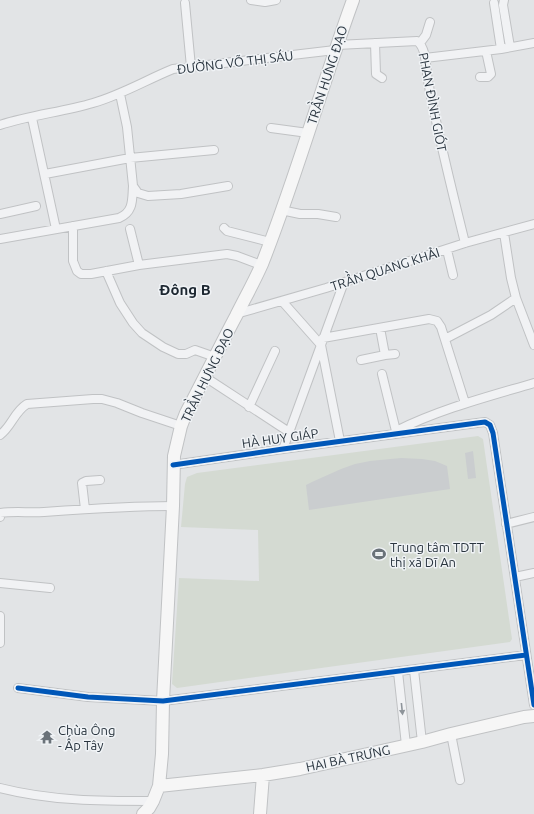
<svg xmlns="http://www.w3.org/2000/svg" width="534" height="814" viewBox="0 0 534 814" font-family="Ubuntu,sans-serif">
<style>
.green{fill:#d4dad2}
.building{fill:#cacdcf}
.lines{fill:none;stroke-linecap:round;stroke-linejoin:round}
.street-casing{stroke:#c0c2c4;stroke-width:10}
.secondary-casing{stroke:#c0c2c4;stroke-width:14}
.street{stroke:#f1f2f4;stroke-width:8}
.secondary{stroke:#f6f6f6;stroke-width:12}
.cycleway-casing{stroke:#f0f3f6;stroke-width:8}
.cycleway{stroke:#0057b8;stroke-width:5}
.oneway{fill:#8e949a}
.labels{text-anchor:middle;stroke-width:3;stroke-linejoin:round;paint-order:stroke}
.street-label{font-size:13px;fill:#2a353f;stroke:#f0f3f6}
.poi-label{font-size:13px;fill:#2a353f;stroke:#f0f3f6;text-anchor:start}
.quarter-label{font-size:15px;font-weight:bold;fill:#1c2630;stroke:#f0f3f6}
</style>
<rect width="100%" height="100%" fill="#e2e4e6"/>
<!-- green -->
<path class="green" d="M478,436l5,3 29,200 -2,3 -333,46 -5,-4 7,-106 80,3 -1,-51 -77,-3 4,-43 2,-7 10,-4z"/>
<!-- building -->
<path class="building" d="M473,451l3,27 -8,1 -3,-26z
M401,458l21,1 13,2 12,5 3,23 -141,21 -3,-25 6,-3 29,-13 14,-5 15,-3z"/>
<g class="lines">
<!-- street casing -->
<g class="street-casing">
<path id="street" d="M251,0l14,2 11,-2
M504,0l-1,5 7,42
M185,3l6,64
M494,3l7,46
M375,43l1,31 6,4
M420,43l6,-8 4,-13
M337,45l80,-4c10,7 9,29 11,40 10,55 24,109 37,162
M425,58l76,-9 33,-6
M480,77h8l3,-3 -5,-23
M120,94l7,33 6,59 5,7 10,3 33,-2 47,-8
M32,118l24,111
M0,125c30,-10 63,-13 93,-22 28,-8 53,-23 80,-34l162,-19
M271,128l37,5
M45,174l85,-16 84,-8
M281,210l19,4h18l18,3
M0,214l36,-8
M73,226v35l4,10 4,3h10l48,-9 88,-11 10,2 24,9
M224,228l3,3 43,11
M130,229l9,36
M504,233l7,45 5,20 18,47
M0,239l119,-21c15,-6 13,-19 14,-32
M447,250l6,25
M106,271l14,32 13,20 9,10 21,14 15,7h8l9,-4 20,7
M282,301l39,44 19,96
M236,314l90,-26 139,-45 69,-19
M323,338l106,-19 8,2 4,6 24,76
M445,339l46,-24 25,-17
M385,355l10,-1
M361,360l24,-5 -5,-27
M382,374l14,57
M205,377l84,55
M249,407l26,-56
M396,431c44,-22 91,-34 138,-48
M0,435c12,-9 14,-23 27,-31l66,-5h9l15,4 25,10 39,13
M283,449l61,-167
M173,465l110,-16 194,-26 8,-1 5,3 3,8 41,272
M85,509l-3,-26 4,-2 14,-1
M0,517v-4c15,-2 29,0 44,-1 43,-3 86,-6 129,-6
M506,524l28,-7
M515,577l19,-4
M0,583l50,5
M0,616v27
M414,670l8,72
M398,672l8,73
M18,688l70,9 75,4 363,-46
M451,734l9,46
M0,788c51,13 101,13 153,13"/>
</g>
<!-- secondary casing -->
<g class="secondary-casing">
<path id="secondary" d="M159,786l104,-11 37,-6 122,-27 29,-8 73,-17 10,-1
M143,814l6,-6 4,-7 6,-15 3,-32 1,-53 10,-195 1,-50 7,-30 5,-13c17,-32 33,-65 50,-97 9,-18 18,-34 26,-52 34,-86 59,-176 91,-264
M260,814l3,-39"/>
</g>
<!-- street -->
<use href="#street" class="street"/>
<!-- secondary -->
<use href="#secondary" class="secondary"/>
<!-- cycleway casing -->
<g class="cycleway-casing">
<path id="cycleway" d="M173,465l110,-16 194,-26 8,-1 5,3 3,8 41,272
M18,688l70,9 75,4 363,-46"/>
</g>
<!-- cycleway -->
<use href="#cycleway" class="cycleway"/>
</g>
<!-- one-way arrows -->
<defs><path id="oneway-solid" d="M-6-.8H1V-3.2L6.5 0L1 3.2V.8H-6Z"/></defs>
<use class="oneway" href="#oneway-solid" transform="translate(402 709) rotate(84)"/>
<!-- icons -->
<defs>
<g id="stadium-bare" transform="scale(1.08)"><path d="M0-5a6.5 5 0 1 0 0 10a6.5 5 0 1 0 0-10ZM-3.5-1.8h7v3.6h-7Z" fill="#6a7279" stroke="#f0f3f6" stroke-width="2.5" paint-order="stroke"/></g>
<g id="temple-bare" transform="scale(1.08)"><path d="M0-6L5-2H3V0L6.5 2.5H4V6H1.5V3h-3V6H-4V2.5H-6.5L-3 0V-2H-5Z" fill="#6a7279" stroke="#f0f3f6" stroke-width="2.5" paint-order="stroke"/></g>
</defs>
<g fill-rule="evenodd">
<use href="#stadium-bare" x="379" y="554"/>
<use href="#temple-bare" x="47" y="737"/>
</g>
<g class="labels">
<!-- street labels -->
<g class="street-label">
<text transform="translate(235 62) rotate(-7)" y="5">ĐƯỜNG VÕ THỊ SÁU</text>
<text transform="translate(327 75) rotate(-72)" y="5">TRẦN HƯNG ĐẠO</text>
<text transform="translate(433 102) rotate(79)" y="5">PHAN ĐÌNH GIÓT</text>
<text transform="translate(385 269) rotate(-18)" y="5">TRẦN QUANG KHẢI</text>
<text transform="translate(207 375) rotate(-64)" y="5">TRẦN HƯNG ĐẠO</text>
<text transform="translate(280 438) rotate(-8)" y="5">HÀ HUY GIÁP</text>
<text transform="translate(348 758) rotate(-12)" y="5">HAI BÀ TRƯNG</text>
</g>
<!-- poi labels -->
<g class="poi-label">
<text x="390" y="552">Trung tâm TDTT<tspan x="390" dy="15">thị xã Dĩ An</tspan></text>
<text x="58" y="735">Chùa Ông<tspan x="58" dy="15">- Ấp Tây</tspan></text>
</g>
<!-- quarter labels -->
<g class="quarter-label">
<text x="185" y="295">Đông B</text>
</g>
</g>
</svg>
